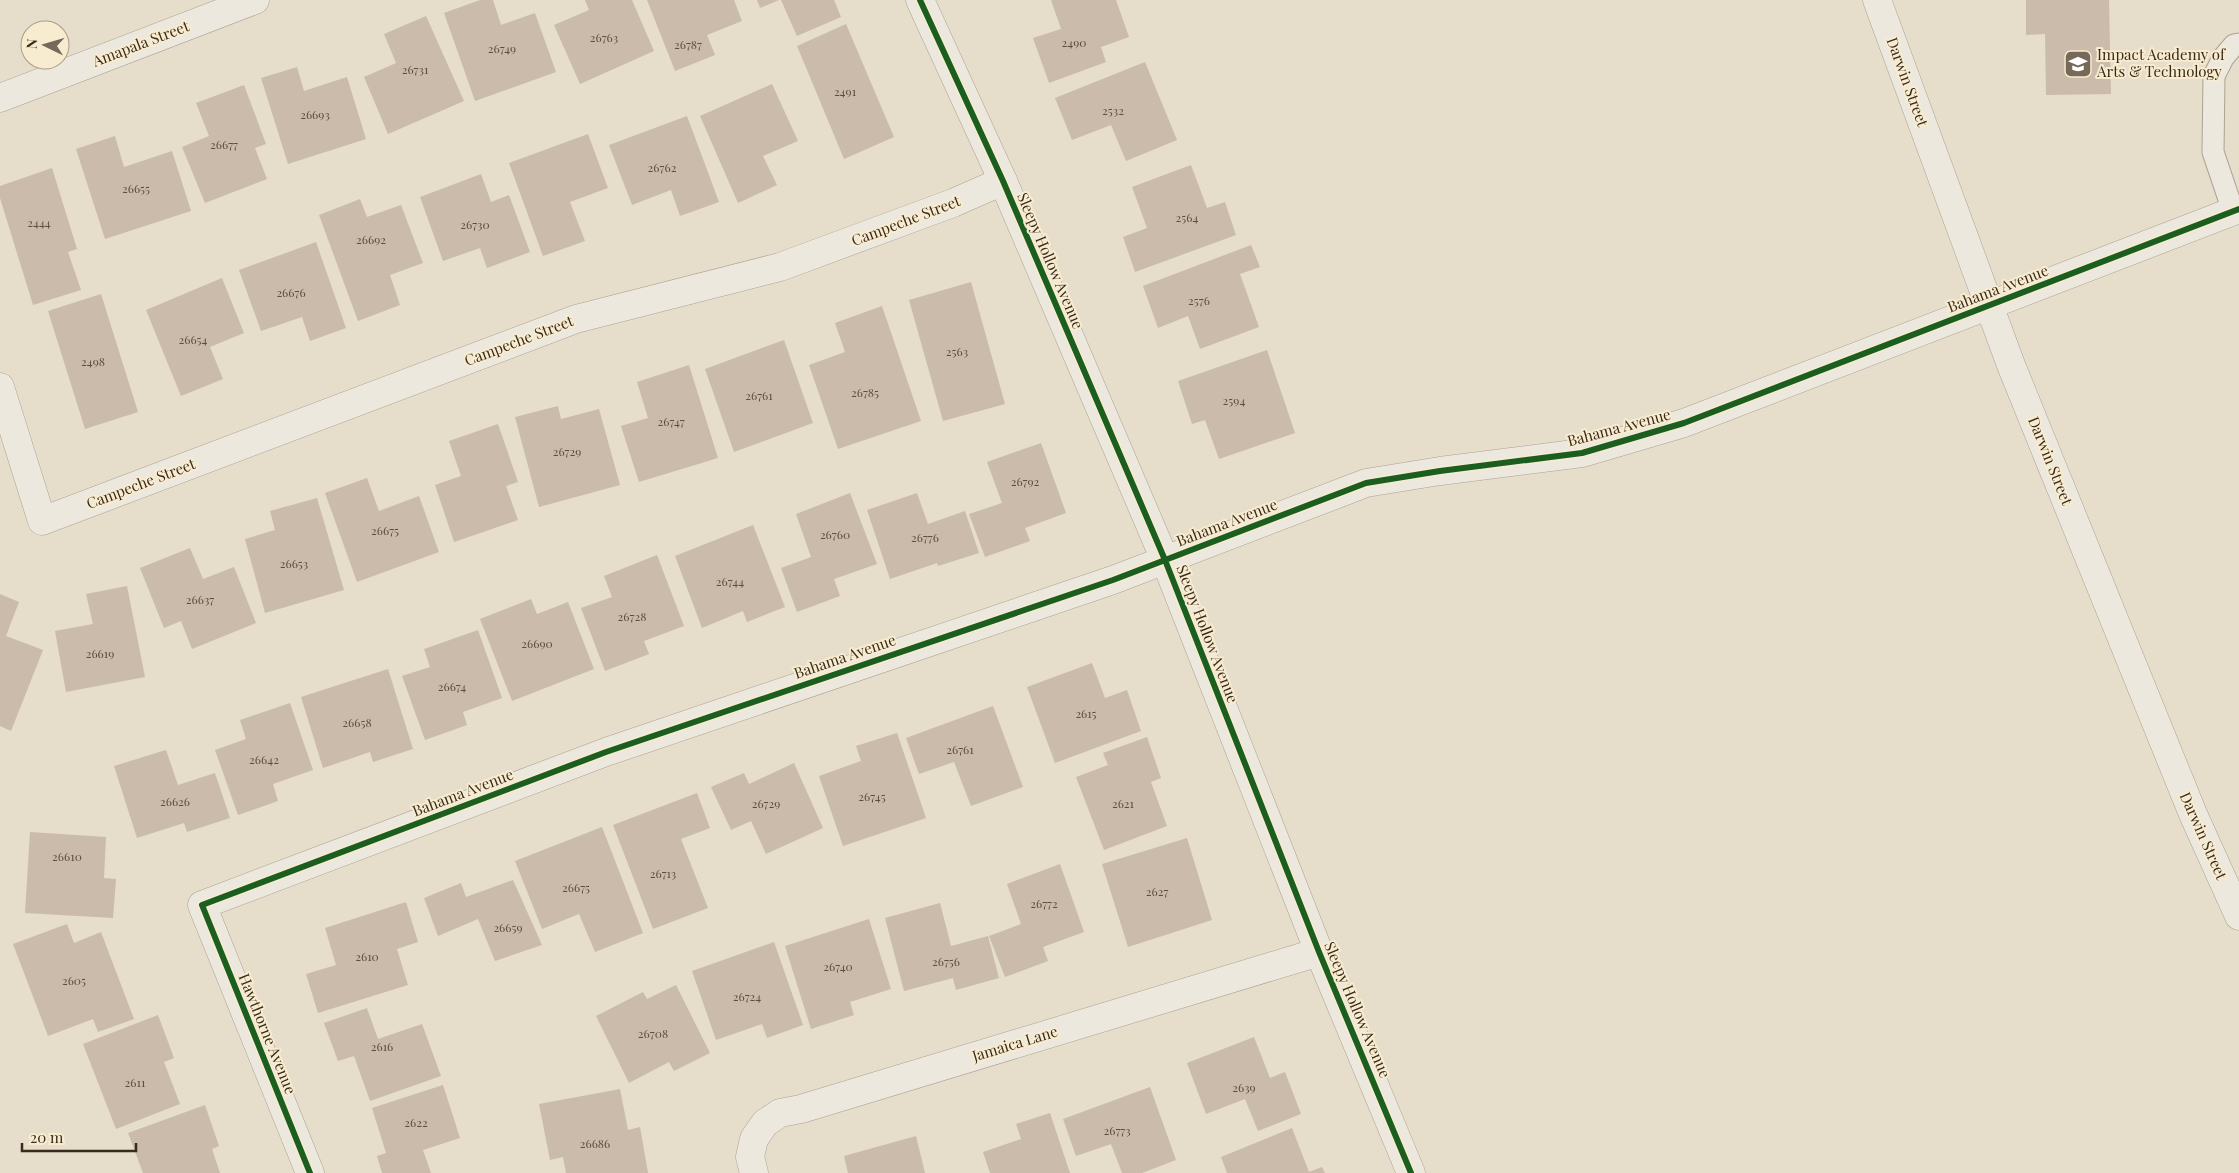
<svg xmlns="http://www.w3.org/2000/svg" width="2239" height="1173" viewBox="0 0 2239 1173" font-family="'Playfair Display',serif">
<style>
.building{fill:#cabbab}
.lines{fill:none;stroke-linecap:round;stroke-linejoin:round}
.service-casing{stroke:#aba294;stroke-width:23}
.minor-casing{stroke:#aba294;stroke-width:29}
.tertiary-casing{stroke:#aba294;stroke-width:29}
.service{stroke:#ede8dd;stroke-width:21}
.minor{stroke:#ede8dd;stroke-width:28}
.tertiary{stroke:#ede8dd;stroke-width:28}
.cycleway-casing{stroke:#f8ecd0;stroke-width:9}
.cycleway{stroke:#1b5e20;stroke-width:6}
.labels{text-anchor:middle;stroke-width:4;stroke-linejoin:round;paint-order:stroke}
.number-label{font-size:12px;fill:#5e4e40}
.street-label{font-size:15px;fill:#3a2a1c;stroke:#f8ecd0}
.poi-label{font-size:15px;fill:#3a2a1c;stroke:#f8ecd0;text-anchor:start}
</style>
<rect width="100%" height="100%" fill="#e6ddca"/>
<!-- building -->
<path class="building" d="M480,0h13l8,25 34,-12 21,59 -81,29 -31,-88z
M585,0h47l22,51 -74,33 -26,-59 35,-15z
M647,0h87l8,21 -35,14 8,20 -40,16z
M757,0h22l-19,8z
M781,0h53l7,17 -44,19z
M1051,0h65l13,37 -28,10 5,15 -57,21 -16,-45 28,-9z
M2026,0h83l2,94 -65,1 -1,-61 -19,1z
M426,16l38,85 -76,33 -24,-57 32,-14 -12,-29z
M846,24l48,113 -50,22 -47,-113z
M1145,62l32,78 -51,21 -15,-36 -39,15 -17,-42z
M297,67l7,24 43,-14 19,62 -78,25 -27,-86z
M772,84l26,57 -35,15 14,29 -39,18 -38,-87z
M244,85l22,59 -11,4 12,31 -62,24 -23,-56 27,-11 -13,-33z
M687,116l32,86 -39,14 -9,-26 -39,15 -23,-60z
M588,134l20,54 -38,14 15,39 -42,15 -34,-93z
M115,136l9,31 48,-16 19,60 -86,28 -29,-90z
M1191,165l16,43 18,-6 11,33 -101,37 -12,-35 24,-9 -15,-41z
M52,168l25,81 -9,3 13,38 -48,15 -33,-107v-12z
M481,174l10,28 18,-7 21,57 -43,16 -7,-20 -37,13 -23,-64z
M360,199l7,18 34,-12 22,58 -33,12 10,30 -42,16 -39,-106z
M316,242l30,86 -36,13 -8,-24 -41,14 -22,-61z
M1251,245l9,22 -20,7 19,53 -59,22 -12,-33 -30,12 -15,-42z
M222,278l22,55 -34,14 13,32 -42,17 -35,-86z
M971,282l34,122 -62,17 -34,-121z
M101,294l37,118 -53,17 -37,-118z
M882,306l39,115 -83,28 -29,-84 36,-13 -10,-29z
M784,340l29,83 -79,29 -29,-83z
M1267,350l28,83 -76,26 -14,-39 -13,4 -14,-43z
M689,365l29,93 -79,24 -18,-56 27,-8 -11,-36z
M558,406l3,13 38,-10 21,76 -81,22 -24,-90z
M498,424l20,58 -12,4 12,34 -64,22 -19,-57 26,-9 -12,-35z
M1041,443l25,70 -41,15 5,13 -45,16 -16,-43 33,-11 -15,-41z
M367,478l12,33 40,-15 20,56 -82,30 -32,-89z
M850,493l27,71 -43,15 6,17 -43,16 -16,-44 30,-11 -15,-43z
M917,493l11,31 37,-13 14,42 -41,13 -1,-3 -47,16 -23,-69z
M317,498l27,92 -79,23 -20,-74 30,-9 -5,-19z
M753,525l32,82 -38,15 -4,-11 -41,17 -27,-72z
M190,548l13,31 31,-12 22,56 -64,26 -11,-28 -17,7 -24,-60z
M657,555l27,71 -40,15 5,13 -44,17 -24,-63 31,-11 -8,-21z
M127,586l18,91 -79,15 -11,-61 38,-7 -7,-30z
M0,594l19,8 -13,34 37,14 -32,81 -11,-5z
M531,599l6,15 31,-12 26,67 -82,32 -32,-82z
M478,630l24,68 -39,14 4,13 -42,15 -23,-64 28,-9 -6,-18z
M1092,663l13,35 22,-8 14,41 -86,32 -28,-76z
M388,669l25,80 -40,13 -3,-10 -47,16 -22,-71z
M290,703l23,67 -40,14 5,17 -40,14 -23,-65 31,-11 -6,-19z
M993,706l30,81 -52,19 -17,-44 -35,12 -13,-36z
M897,733l29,85 -83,28 -24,-70 42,-15 -5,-15z
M1147,737l14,41 -10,4 16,44 -63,24 -28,-73 32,-12 -5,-12z
M166,750l12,35 37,-12 15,45 -43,14 -3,-9 -47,15 -23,-72z
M794,763l29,65 -57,26 -15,-33 -20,9 -20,-43 33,-14 5,11z
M697,793l13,35 -29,11 27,69 -55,21 -40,-104z
M602,827l41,106 -48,19 -16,-38 -37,15 -27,-68z
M30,832l76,5 -2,41 12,1 -3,39 -88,-5z
M1187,838l25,82 -84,27 -26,-83z
M1060,864l24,68 -41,15 5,14 -43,16 -16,-41 32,-12 -14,-40z
M513,880l29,65 -47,16 -17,-42 -40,17 -14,-38 37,-15 5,14z
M406,902l12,40 -21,7 11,36 -90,28 -12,-39 30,-9 -11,-37z
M940,903l11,43 37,-10 11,42 -43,12 -3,-12 -49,13 -19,-73z
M869,919l22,70 -41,13 4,13 -43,14 -26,-83z
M67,924l7,19 27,-11 33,87 -36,13 -5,-13 -45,17 -35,-92z
M774,942l29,83 -36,13 -5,-14 -46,16 -24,-69z
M676,985l34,68 -36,18 -5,-9 -40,21 -33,-67 47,-24 4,7z
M367,1008l11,31 44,-15 19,52 -71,25 -16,-45 -16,5 -14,-38z
M158,1015l16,43 -10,4 16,42 -64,25 -33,-85z
M1254,1037l16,41 15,-6 16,42 -43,17 -13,-32 -39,15 -19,-51z
M443,1085l17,53 -37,12 8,23h-49l-5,-17 9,-3 -14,-45z
M1150,1087l26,73 -34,13h-20l-11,-29 -35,12 -13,-37z
M620,1089l8,41 12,-3 8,46h-82l-3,-16 -13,3 -11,-56z
M205,1105l14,41 -7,3 8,24h-77l-15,-40z
M1050,1113l20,60h-80l-7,-21 38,-13 -5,-15z
M1292,1128l17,44 13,-5 3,6h-98l-6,-16z
M916,1136l9,37h-77l-4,-17z"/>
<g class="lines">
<!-- service casing -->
<g class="service-casing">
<path id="service" d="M2233,211l-20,-59 1,-76 9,-18 11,-13 5,-1"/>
</g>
<!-- minor casing -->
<g class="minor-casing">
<path id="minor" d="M1877,0l134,365 182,449 46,102
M0,98l255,-98
M0,387l42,134 534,-202 204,-52 173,-64 50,-22
M310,1173l-108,-268 404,-153 507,-172 253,-97 74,-12 142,-18 102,-30 555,-214
M754,1173l-4,-16 4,-18 11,-16 15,-10 21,-4 518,-157"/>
</g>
<!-- tertiary casing -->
<g class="tertiary-casing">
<path id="tertiary" d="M920,0l83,181 162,379 154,392 92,221"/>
</g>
<!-- service -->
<use href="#service" class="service"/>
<!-- minor -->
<use href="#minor" class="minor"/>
<!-- tertiary -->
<use href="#tertiary" class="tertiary"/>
<!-- cycleway casing -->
<g class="cycleway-casing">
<path id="cycleway" d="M920,0l83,181 162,379 154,392 92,221
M310,1173l-108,-268 404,-153 507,-172 253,-97 74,-12 142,-18 102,-30 555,-214"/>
</g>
<!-- cycleway -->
<use href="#cycleway" class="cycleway"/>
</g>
<!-- icons -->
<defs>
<g id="school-square" transform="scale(1.4375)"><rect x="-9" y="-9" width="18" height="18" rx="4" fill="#766959" stroke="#f8ecd0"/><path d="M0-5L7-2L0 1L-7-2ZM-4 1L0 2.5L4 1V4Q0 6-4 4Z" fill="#fff"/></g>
</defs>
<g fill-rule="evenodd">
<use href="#school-square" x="2078" y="64"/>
</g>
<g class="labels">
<!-- number labels -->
<g class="number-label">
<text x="604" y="42">26763</text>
<text x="1074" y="47">2490</text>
<text x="688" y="49">26787</text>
<text x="502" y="53">26749</text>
<text x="415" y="74">26731</text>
<text x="845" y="96">2491</text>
<text x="1113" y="115">2532</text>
<text x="315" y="119">26693</text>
<text x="224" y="149">26677</text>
<text x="662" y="172">26762</text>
<text x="136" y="193">26655</text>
<text x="1187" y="222">2564</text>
<text x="39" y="227">2444</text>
<text x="475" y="229">26730</text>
<text x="371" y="244">26692</text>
<text x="291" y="297">26676</text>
<text x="1199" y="305">2576</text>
<text x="193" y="344">26654</text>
<text x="957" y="356">2563</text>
<text x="93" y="366">2498</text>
<text x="865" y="397">26785</text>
<text x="759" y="400">26761</text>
<text x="1234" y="405">2594</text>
<text x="671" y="426">26747</text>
<text x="567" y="456">26729</text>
<text x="1025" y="486">26792</text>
<text x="385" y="535">26675</text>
<text x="835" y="539">26760</text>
<text x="925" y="542">26776</text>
<text x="294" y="568">26653</text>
<text x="730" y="586">26744</text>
<text x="200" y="604">26637</text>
<text x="632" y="621">26728</text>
<text x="537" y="648">26690</text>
<text x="100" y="658">26619</text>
<text x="452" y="691">26674</text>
<text x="1086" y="718">2615</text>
<text x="357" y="727">26658</text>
<text x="960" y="754">26761</text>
<text x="264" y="764">26642</text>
<text x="872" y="801">26745</text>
<text x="175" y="806">26626</text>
<text x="766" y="808">26729</text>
<text x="1123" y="808">2621</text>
<text x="67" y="861">26610</text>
<text x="663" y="878">26713</text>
<text x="576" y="892">26675</text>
<text x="1157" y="896">2627</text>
<text x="1044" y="908">26772</text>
<text x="508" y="932">26659</text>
<text x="367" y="961">2610</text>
<text x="946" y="966">26756</text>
<text x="838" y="971">26740</text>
<text x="74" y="985">2605</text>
<text x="747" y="1001">26724</text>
<text x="653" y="1038">26708</text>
<text x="382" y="1051">2616</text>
<text x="135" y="1087">2611</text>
<text x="1244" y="1092">2639</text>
<text x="416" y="1127">2622</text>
<text x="1117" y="1135">26773</text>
<text x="595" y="1148">26686</text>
</g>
<!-- street labels -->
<g class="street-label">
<text transform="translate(141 44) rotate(-21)" y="5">Amapala Street</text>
<text transform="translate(1907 82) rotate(70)" y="5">Darwin Street</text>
<text transform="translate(906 221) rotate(-21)" y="5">Campeche Street</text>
<text transform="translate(1050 261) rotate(67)" y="5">Sleepy Hollow Avenue</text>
<text transform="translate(1998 289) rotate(-21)" y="5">Bahama Avenue</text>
<text transform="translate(519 341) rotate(-21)" y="5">Campeche Street</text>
<text transform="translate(1619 428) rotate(-15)" y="5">Bahama Avenue</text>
<text transform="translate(2050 461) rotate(68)" y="5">Darwin Street</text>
<text transform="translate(141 484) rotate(-21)" y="5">Campeche Street</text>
<text transform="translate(1227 523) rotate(-21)" y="5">Bahama Avenue</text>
<text transform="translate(1207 634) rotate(69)" y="5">Sleepy Hollow Avenue</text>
<text transform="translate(845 657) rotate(-19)" y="5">Bahama Avenue</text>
<text transform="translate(463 793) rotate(-21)" y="5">Bahama Avenue</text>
<text transform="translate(2203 836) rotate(66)" y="5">Darwin Street</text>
<text transform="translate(1357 1010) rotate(67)" y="5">Sleepy Hollow Avenue</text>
<text transform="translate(267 1034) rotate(68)" y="5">Hawthorne Avenue</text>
<text transform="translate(1015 1044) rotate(-17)" y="5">Jamaica Lane</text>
</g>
<!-- poi labels -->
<g class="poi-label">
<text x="2097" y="60">Impact Academy of<tspan x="2097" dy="17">Arts &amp; Technology</tspan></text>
</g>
</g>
<!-- north arrow -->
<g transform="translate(45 45) rotate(275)"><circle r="24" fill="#f8ecd0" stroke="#ac9e88"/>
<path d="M0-4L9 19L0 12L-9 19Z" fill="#766959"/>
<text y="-8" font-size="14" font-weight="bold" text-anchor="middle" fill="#3a2a1c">N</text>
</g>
<!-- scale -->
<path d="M22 1143v8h114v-8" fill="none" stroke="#3a2a1c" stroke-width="2.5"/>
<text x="30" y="1143" font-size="15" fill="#3a2a1c" stroke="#f8ecd0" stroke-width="4" paint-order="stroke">20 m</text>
</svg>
